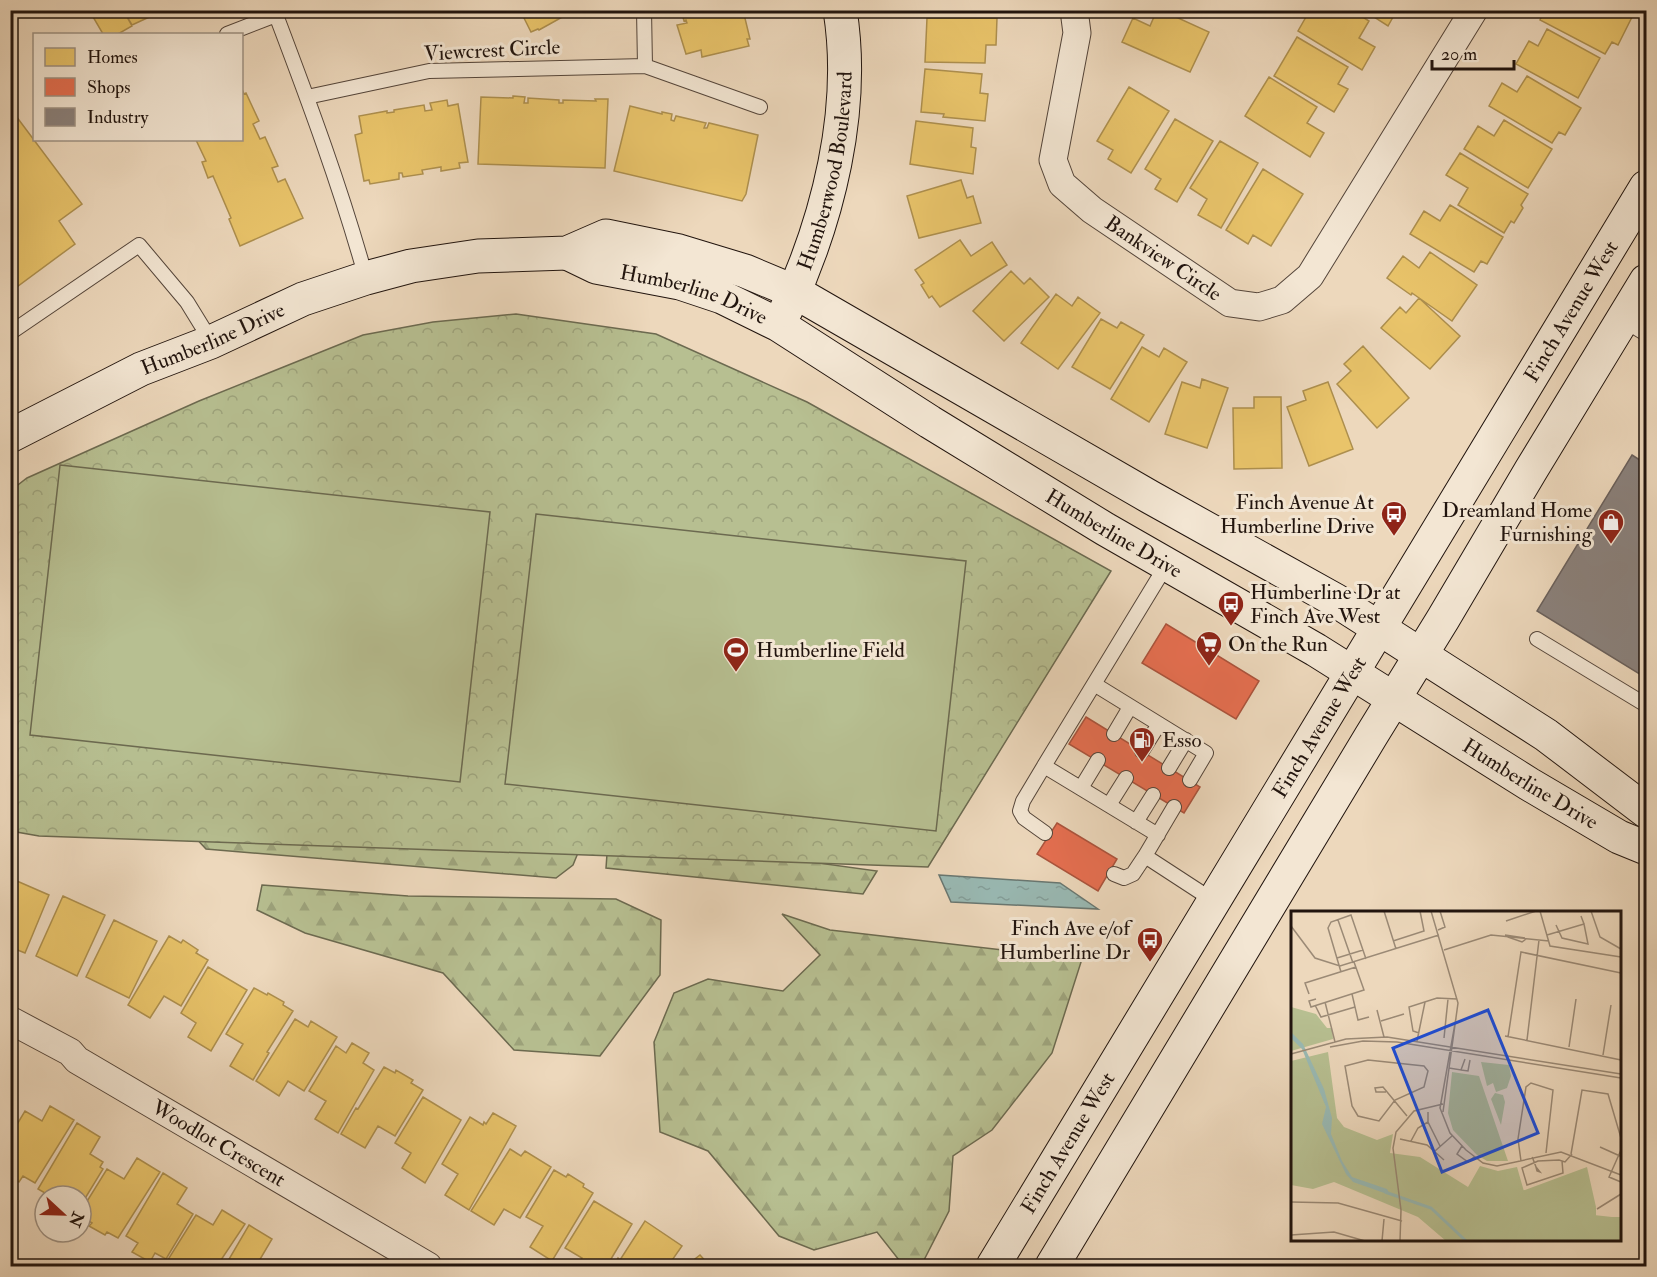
<svg xmlns="http://www.w3.org/2000/svg" width="1657" height="1277" viewBox="0 0 1657 1277" font-family="'IM FELL Double Pica',serif">
<style>
.forest{fill:url(#forest-firs);stroke:#6c6a50;stroke-width:1.5}
.park{fill:url(#park-crowns);stroke:#6c6a50;stroke-width:1.5}
.pitch{fill:#b7bf91;stroke:#6c6a50;stroke-width:1.5}
.water{fill:url(#water-ripples);stroke:#697771;stroke-width:1.5}
.homes{fill:#e9c46a;stroke:#ad8f4e;stroke-width:1.5}
.shops{fill:#e76f51;stroke:#ac543d;stroke-width:1.5}
.industry{fill:#8a817c;stroke:#6a605b;stroke-width:1.5}
.lines{fill:none;stroke-linecap:round;stroke-linejoin:round}
.lane-casing{stroke:#54453a;stroke-width:16}
.street-casing{stroke:#54453a;stroke-width:29}
.secondary-casing{stroke:#21140e;stroke-width:35}
.lane{stroke:#f3e6d3;stroke-width:14}
.street{stroke:#f3e6d3;stroke-width:27}
.secondary{stroke:#f3e6d3;stroke-width:33}
.labels{text-anchor:middle;stroke-width:6;stroke-linejoin:round;paint-order:stroke}
.street-label{font-size:21px;fill:#21140e;stroke:#f3e6d3}
.poi-label{font-size:21px;fill:#21140e;stroke:#f3e6d3;text-anchor:start}
.inset-river{fill:none;stroke:#99b9b3;stroke-width:3}
.inset-road{fill:none;stroke:#9b8a76;stroke-width:1.5}
.view{fill:#1d4ed8;fill-opacity:0.15;stroke:#1d4ed8;stroke-width:3}
.inset-edge{fill:none;stroke:#21140e;stroke-width:3}
</style>
<defs>
<pattern id="forest-firs" width="22" height="20" patternUnits="userSpaceOnUse" patternTransform="scale(1.5)"><rect width="22" height="20" fill="#b7bf91"/><path d="M5 1l3.5 6h-7zM16 11l3.5 6h-7z" fill="#9da37c"/></pattern>
<pattern id="park-crowns" width="20" height="18" patternUnits="userSpaceOnUse" patternTransform="scale(1.5)"><rect width="20" height="18" fill="#b7bf91"/><path d="M2 6a3 3 0 1 1 6 0M12 15a3 3 0 1 1 6 0" fill="none" stroke="#9da37c"/></pattern>
<pattern id="water-ripples" width="26" height="14" patternUnits="userSpaceOnUse" patternTransform="scale(1.5)"><rect width="26" height="14" fill="#99b9b3"/><path d="M2 4q2-2 4 0t4 0M15 11q2-2 4 0t4 0" fill="none" stroke="#849e99"/></pattern>
</defs>
<rect width="100%" height="100%" fill="#edd8bc"/>
<filter id="stains"><feTurbulence type="fractalNoise" baseFrequency=".00333" numOctaves="4"/><feColorMatrix values="0 0 0 0 .2 0 0 0 0 .09 0 0 0 0 .02 0 0 0 .5 -.17"/></filter>
<radialGradient id="worn" r=".72"><stop offset=".6" stop-color="#630" stop-opacity="0"/><stop offset="1" stop-color="#630" stop-opacity=".3"/></radialGradient>
<!-- forest -->
<path class="forest" d="M165,805l415,43 -7,17 -17,13 -350,-29z
M629,837l248,34 -14,23 -257,-26 2,-28z
M262,885l146,11 208,3 45,21 -1,55 -60,81 -86,-6 -71,-77 -138,-40 -48,-23z
M782,914l48,16 252,29 -30,94 -60,77 -39,26 -4,55 -25,49h-25l-22,-28 -63,18 -35,-14 -71,-85 -48,-19 -6,-90 20,-49 34,-14 75,12 37,-36z"/>
<!-- park -->
<path class="park" d="M516,314l140,20 151,68 304,169 -183,296 -889,-31 -28,-5 -1,-340 17,-13 172,-77 164,-66 70,-13z"/>
<!-- pitch -->
<path class="pitch" d="M60,465l430,47 -30,270 -430,-47z
M536,514l430,47 -30,270 -431,-47z"/>
<!-- water -->
<path class="water" d="M939,875l121,8 38,26 -147,-7z"/>
<!-- homes -->
<path class="homes" d="M89,10h34l9,16 -14,8h-15z
M123,10h34l1,3 -26,12z
M520,10h55l-36,20 -1,-1 -7,3z
M681,10h62l7,29h-3l2,7 -47,11 -1,-7 -15,4 -9,-29 10,-2 -1,-3 -2,1z
M1157,10l8,2 44,20 -19,40 -68,-30 11,-24 17,8z
M1310,10h42l17,11 -10,17 16,9 -13,23 -64,-39z
M1363,10h34l-9,16z
M1545,10h74l13,7 -14,28 -6,-3 -7,12 -65,-34z
M927,18h70l-1,27h-10l-1,18 -60,-1z
M1547,29l53,29 -22,40 -62,-34 13,-23 9,5z
M1297,37l51,30 -10,17 10,5 -14,23 -60,-36z
M925,69l57,5 -2,19 8,1 -3,27 -42,-4 1,-3 -23,-2z
M1527,76l54,32 -16,27 -6,-3 -7,11 -63,-37 13,-23 15,9z
M1269,77l48,30 -10,16 17,10 -14,24 -65,-41z
M1129,87l40,24 -38,62 -23,-14 5,-9 -16,-9z
M242,89l2,5 2,-1 13,28 -6,3 7,15 5,-2 13,29 -6,2 6,14 7,-3 18,39 -63,28 -11,-27 2,-1 -18,-42 -5,2 -6,-16 4,-1 -10,-21h46z
M513,96l12,1 -1,6h4v-5l31,2v3h4v-3l33,1 -1,-2h13l-3,69 -127,-4 3,-67 32,1z
M447,100l1,6 10,-2 10,58 -9,1 1,5 -19,3v-4l-19,3 1,4 -20,3 -1,-4h-3v6l-29,5 -1,-4 -5,1 -9,-46 7,-2 -3,-17 28,-5v2l7,-1v-2l30,-5 1,6 7,-1 -2,-7z
M630,106l32,8v-2l10,2 -1,6 3,1 2,-5 30,7 -2,5h3l2,-5 49,12 -12,59 -4,7 -128,-30z
M10,108l72,96 -23,17 16,23 -65,48z
M1175,119l38,22 -36,61 -22,-13 6,-10 -16,-10z
M1504,120l48,29 -24,39 -64,-39 14,-23 16,10z
M916,121l57,7 -2,19 5,1 -3,26 -63,-10z
M1220,141l38,22 -37,65 -23,-13 9,-16 -17,-11z
M1460,153l68,41 -7,11 2,3 -9,15 -3,-2 -7,12 -46,-28 10,-17 -22,-13z
M1263,169l40,25 -32,52 -18,-11 -5,9 -22,-14z
M961,180l6,18 6,-2 8,27 -62,15 -12,-42z
M1450,205l53,32 -16,27 -6,-3 -7,11 -64,-38 14,-23 16,10z
M960,240l11,16 21,-14 15,23 -67,42 -8,-11 -3,2 -8,-13 3,-2 -9,-13z
M1430,252l47,33 -25,36 -40,-28 -1,2 -24,-17 16,-22 16,12z
M1011,271l13,13 6,-6 19,19 -45,44 -31,-30z
M1056,294l16,12 6,-9 22,16 -42,56 -37,-26z
M1419,298l41,38 -30,33 -49,-41 19,-21 6,6z
M1101,319l16,9 4,-6 23,13 -34,54 -38,-22z
M1363,346l46,52 -32,30 -40,-44 14,-13 -7,-7z
M1142,347l17,10 5,-9 23,14 -38,60 -38,-23z
M1202,379l26,9 -21,60 -42,-14 17,-52 18,6z
M1328,382l25,67 -44,17 -22,-59 19,-7 -3,-9z
M1254,397h27l1,71 -48,1 -1,-61h21z
M10,878l39,17 -24,58 -15,-6z
M63,896l42,19 -28,61 -41,-20z
M114,920l43,21 -28,57 -43,-21z
M169,936l12,7 2,-3 15,10 -2,3 12,7 -27,46 -17,-10 -14,22 -22,-13z
M208,967l39,23 -36,61 -23,-14 8,-14 -15,-10z
M254,988l13,7 1,-2 16,9 -1,3 10,6 -26,41 2,1 -16,27 -23,-14 13,-22 -17,-10z
M295,1019l13,8 3,-6 26,16 -33,54 -16,-10 -9,15 -23,-15z
M352,1043l17,10 -6,10 11,7 -36,63 -23,-14 11,-18 -17,-10 27,-45 10,7z
M384,1067l11,6 1,-3 17,10 -2,3 12,7 -28,46 -17,-10 -13,22 -24,-14 15,-26 2,1z
M423,1097l38,23 -36,63 -23,-15 9,-15 -16,-10z
M50,1106l24,14 -39,63 -12,-7 -4,6 -9,-6v-40l15,-25 17,10z
M493,1113l23,13 -47,84 -24,-15 13,-21 -16,-10 28,-47 13,8 1,-3 2,2z
M77,1123l23,14 -10,17 13,8 -3,5 3,2 -22,36v-9h-31l-12,-7z
M510,1149l11,7 4,-5 26,16 -31,51 -16,-9 -10,16 -23,-14z
M137,1158l23,14 -42,66 -11,-6 -2,3 -16,-9 3,-3 -11,-7v-5l26,-42 17,10z
M554,1170l12,7 2,-3 16,10 -1,3 10,6 -41,68 -22,-14 13,-21 -17,-9z
M163,1173l24,15 -10,16 16,10 -27,45 -11,-6 -5,9 -18,-10 6,-9 -12,-7z
M594,1201l38,23 -21,35 1,1 -4,6h-31l5,-8 -17,-10z
M222,1210l23,14 -28,42h-53l32,-51 17,10z
M645,1221l37,25 -14,20h-55l5,-8 2,2z
M249,1225l23,14 -13,22 10,5h-44z
M700,1255l9,10 6,-5 6,6h-35z
M10,1256l18,10h-18z"/>
<!-- shops -->
<path class="shops" d="M1166,624l93,57 -23,38 -94,-56z
M1086,717l114,70 -16,26 -115,-69z
M1057,823l60,36 -19,32 -61,-37z"/>
<!-- industry -->
<path class="industry" d="M1632,455l14,9v214l-109,-67z"/>
<g class="lines">
<!-- lane casing -->
<g class="lane-casing">
<path id="lane" d="M644,10l1,56
M276,15c33,87 65,173 90,263
M227,34l49,-19 6,-4
M307,97l122,-26 216,-5 115,41
M1623,320l23,14
M10,333l129,-88 48,57 24,39
M1167,564l-73,120 112,69 -16,27
M1537,639l109,66
M1094,684l-50,82 114,69
M1114,734l16,-27
M1142,751l17,-27
M1044,766l-21,35 -3,10 4,7 21,15
M1169,768l17,-28
M1081,788l17,-28
M1109,805l17,-27
M1174,807l-29,49 69,45
M1136,822l17,-27
M1114,874l10,4 9,-4 12,-18"/>
</g>
<!-- street casing -->
<g class="street-casing">
<g id="street">
<path id="s1" d="M1074,10l3,23 -24,127 9,24 30,26 138,93 29,4 23,-7 28,-24 164,-266"/>
<path id="s2" d="M10,1020l60,32 7,8 351,206"/>
</g>
</g>
<!-- secondary casing -->
<g class="secondary-casing">
<g id="secondary">
<path id="s3" d="M567,253l29,14 84,16 42,14 57,28 151,97 175,107 211,121 213,134 90,53 27,11"/>
<path id="s4" d="M786,310c42,-90 70,-200 54,-300"/>
<path id="s5" d="M10,436l131,-67 70,-27 92,-43 63,-21 45,-12 67,-10 89,-3 39,-17 73,15 66,20 50,21 355,205 185,103 211,135 100,76"/>
<path id="s6" d="M993,1266l653,-1079"/>
<path d="M1052,1266l319,-530 72,-117 88,-149 115,-189"/>
</g>
</g>
<!-- lane -->
<use href="#lane" class="lane"/>
<!-- street -->
<use href="#street" class="street"/>
<!-- secondary -->
<use href="#secondary" class="secondary"/>
</g>
<!-- icons -->
<defs>
<g id="bus-pin" transform="scale(1.35)"><path d="M0 17L-7.5 6A9.5 9.5 0 1 1 7.5 6Z" fill="#8f2418" stroke="#f3e6d3"/><path d="M-5-6H5V4H4V6H2V4H-2V6H-4V4H-5ZM-3.5-4V0h7V-4ZM-3.5 1.2v1.5H-2V1.2ZM2 1.2v1.5H3.5V1.2Z" fill="#fff"/></g>
<g id="shop-pin" transform="scale(1.35)"><path d="M0 17L-7.5 6A9.5 9.5 0 1 1 7.5 6Z" fill="#8f2418" stroke="#f3e6d3"/><path d="M-5-2.5h2.3a2.7 3.5 0 0 1 5.4 0H5L5.5 6h-11ZM-1.5-2.5h3a1.5 2.3 0 0 0-3 0Z" fill="#fff"/></g>
<g id="supermarket-pin" transform="scale(1.35)"><path d="M0 17L-7.5 6A9.5 9.5 0 1 1 7.5 6Z" fill="#8f2418" stroke="#f3e6d3"/><path d="M-6-5.5h2.5l.6 2H6L4.5 2H-2.5L-4.4-4H-6ZM-1.5 3.2a1.3 1.3 0 1 0 .1 0ZM3 3.2a1.3 1.3 0 1 0 .1 0Z" fill="#fff"/></g>
<g id="stadium-pin" transform="scale(1.35)"><path d="M0 17L-7.5 6A9.5 9.5 0 1 1 7.5 6Z" fill="#8f2418" stroke="#f3e6d3"/><path d="M0-5a6.5 5 0 1 0 0 10a6.5 5 0 1 0 0-10ZM-3.5-1.8h7v3.6h-7Z" fill="#fff"/></g>
<g id="fuel-pin" transform="scale(1.35)"><path d="M0 17L-7.5 6A9.5 9.5 0 1 1 7.5 6Z" fill="#8f2418" stroke="#f3e6d3"/><path d="M-5.5-6h7V0h2V4h1.3V-2.5L3-4.5l.8-.8L6-3V5H2.5V1h-1V6h-7ZM-4.2-4.7v3.2H.2V-4.7Z" fill="#fff"/></g>
</defs>
<g fill-rule="evenodd">
<use href="#bus-pin" x="1394" y="514"/>
<use href="#shop-pin" x="1611" y="522"/>
<use href="#bus-pin" x="1231" y="604"/>
<use href="#supermarket-pin" x="1209" y="644"/>
<use href="#stadium-pin" x="736" y="650"/>
<use href="#fuel-pin" x="1142" y="740"/>
<use href="#bus-pin" x="1150" y="940"/>
</g>
<g class="labels">
<!-- street labels -->
<g class="street-label">
<text transform="translate(492 50) rotate(-3)" y="7">Viewcrest Circle</text>
<text dy="7" stroke="none"><textPath href="#s4" startOffset="146">Humberwood Boulevard</textPath></text>
<text dy="7" stroke="none"><textPath href="#s1" startOffset="304">Bankview Circle</textPath></text>
<text dy="7" stroke="none"><textPath href="#s3" startOffset="134">Humberline Drive</textPath></text>
<text dy="7" stroke="none"><textPath href="#s6" startOffset="1116">Finch Avenue West</textPath></text>
<text dy="7" stroke="none"><textPath href="#s5" startOffset="225">Humberline Drive</textPath></text>
<text dy="7" stroke="none"><textPath href="#s3" startOffset="620">Humberline Drive</textPath></text>
<text dy="7" stroke="none"><textPath href="#s6" startOffset="630">Finch Avenue West</textPath></text>
<text dy="7" stroke="none"><textPath href="#s3" startOffset="1106">Humberline Drive</textPath></text>
<text dy="7" stroke="none"><textPath href="#s6" startOffset="144">Finch Avenue West</textPath></text>
<text dy="7" stroke="none"><textPath href="#s2" startOffset="243">Woodlot Crescent</textPath></text>
</g>
<!-- poi labels -->
<g class="poi-label">
<text x="1374" y="509" text-anchor="end">Finch Avenue At<tspan x="1374" dy="24">Humberline Drive</tspan></text>
<text x="1592" y="517" text-anchor="end">Dreamland Home<tspan x="1592" dy="24">Furnishing</tspan></text>
<text x="1250" y="599">Humberline Dr at<tspan x="1250" dy="24">Finch Ave West</tspan></text>
<text x="1228" y="651">On the Run</text>
<text x="756" y="657">Humberline Field</text>
<text x="1162" y="747">Esso</text>
<text x="1130" y="935" text-anchor="end">Finch Ave e/of<tspan x="1130" dy="24">Humberline Dr</tspan></text>
</g>
</g>
<!-- overview -->
<g transform="translate(1291 911)">
<rect width="330" height="330" fill="#edd8bc"/>
<path d="M190,151l28,3 2,11 -4,12 -11,4 -3,-9 -6,3zM204,182l8,2 2,7 -4,23 -10,-26zM296,256l9,40 -2,8 27,3v10l-122,-36 26,-2z" fill="#b7bf91"/>
<path d="M0,96l25,7 11,14h5l1,11 -42,12zM37,141l9,66 7,9 33,13 16,-6 -3,19 30,4 48,30 12,-21 18,5 19,-4 8,28 30,-4 41,17v9h25v24h-175l-28,-24 -84,-35 -21,7 -22,-4v-124zM161,161l27,4 29,85h-21l-10,-6 -24,-25 -5,-17z" fill="#b7bf91"/>
<path d="M185,166l10,33 -21,6 -10,-33zM196,203l9,33 -21,6 -9,-33z" fill="#b7bf91"/>
<path d="M0,121l12,12 21,45 8,29 -1,16 11,27 10,16 35,12 3,6 -37,-13 -7,-8 -24,-50 4,-17 -24,-58 -11,-11z" fill="#99b9b3"/>
<path class="inset-river" d="M94,281l46,16 35,33"/>
<path class="inset-road" d="M93,0l12,38M140,0l27,92 -15,109M249,0l10,35 71,11M300,0l9,26 21,12M47,9l15,43M215,10l30,-10M265,14l6,13 26,6 -4,-20M0,15l24,32 25,8 99,-31M147,19l7,-3 -5,-16M214,24l20,3M256,24l37,-11 -3,-8M214,25l17,6 4,-3M102,30l31,-10 -4,-20M153,39l47,-15 58,6M46,47l26,-8M50,61l-13,-44 3,-6 20,-7 15,44M18,83l-4,-11 51,-16M61,83l6,26 11,-3M25,88l-7,2 2,6 53,-17 -10,-28M34,91l10,40M24,94l6,12 34,-10M86,99l7,27M165,107l-16,90 10,25 16,17 17,13 14,3 64,-14 60,23M90,110l23,-7M128,122l-6,-2 -4,-24 28,-9 20,1M214,125l116,24M217,126l13,-85 100,21M153,127l4,-39M236,129l12,-100M126,130l8,-39M39,136l33,-6 34,1 224,36M278,136l7,-48M0,143l55,-15 41,-2 234,37M312,144l8,-50M77,149l56,6 4,5 -4,16 -29,13 -16,21 -21,-5 -6,-10 -7,-40zM158,157l12,2 4,-11M170,159l7,1 2,-11M95,181h-10l-1,-4 8,-1 24,29M137,201v10l12,24M109,228l27,6 17,15M120,230l7,-13 10,-6M171,235l-5,8 11,8 6,-5M309,236l20,9M330,239l-12,27 12,5M144,240l17,-15M280,243l11,-64 26,4 13,44M241,246l1,2 3,8 1,4 3,1 -4,-5M230,250l-3,-22 8,-52 5,-4 22,7 -7,63M271,250l1,12 -36,12 -5,-17 16,-7 21,-1 6,2 7,-8M0,291l47,1 64,18M306,298l24,-15M0,324l43,-3 31,9M91,330l2,-22M109,330l1,-31 -8,-62 3,-16 18,-21 29,-7"/>
<path class="view" d="M197,99l50,123 -96,39 -49,-124z"/>
<rect width="330" height="330" class="inset-edge"/>
</g>
<!-- margin -->
<rect width="1657" height="1277" fill="none" stroke="#edd8bc" stroke-width="36"/>
<rect x="12" y="12" width="1633" height="1253" fill="none" stroke="#21140e" stroke-width="3"/>
<rect x="18" y="18" width="1621" height="1241" fill="none" stroke="#21140e" stroke-width="1.5"/>
<!-- legend -->
<rect x="33" y="33" width="210" height="108" fill="#f3e6d3" stroke="#9f9284" stroke-width="1.5"/>
<rect x="45" y="48" width="30" height="18" fill="#e9c46a" stroke="#9f9284" stroke-width="1.5"/>
<text x="87" y="63" font-size="18" fill="#21140e">Homes</text>
<rect x="45" y="78" width="30" height="18" fill="#e76f51" stroke="#9f9284" stroke-width="1.5"/>
<text x="87" y="93" font-size="18" fill="#21140e">Shops</text>
<rect x="45" y="108" width="30" height="18" fill="#8a817c" stroke="#9f9284" stroke-width="1.5"/>
<text x="87" y="123" font-size="18" fill="#21140e">Industry</text>
<!-- north arrow -->
<g transform="translate(63 1214) rotate(112)"><circle r="28" fill="#f3e6d3" stroke="#9f9284" stroke-width="1.5"/>
<path d="M0-4.5L10 22L0 15L-10 22Z" fill="#8f2418"/>
<text y="-9" font-size="16" font-weight="bold" text-anchor="middle" fill="#21140e">N</text>
</g>
<!-- scale -->
<path d="M1432 60v9h82v-9" fill="none" stroke="#21140e" stroke-width="3"/>
<text x="1441" y="60" font-size="18" fill="#21140e" stroke="#f3e6d3" stroke-width="4.5" paint-order="stroke">20 m</text>
<rect width="100%" height="100%" filter="url(#stains)"/>
<rect width="100%" height="100%" fill="url(#worn)"/>
</svg>
